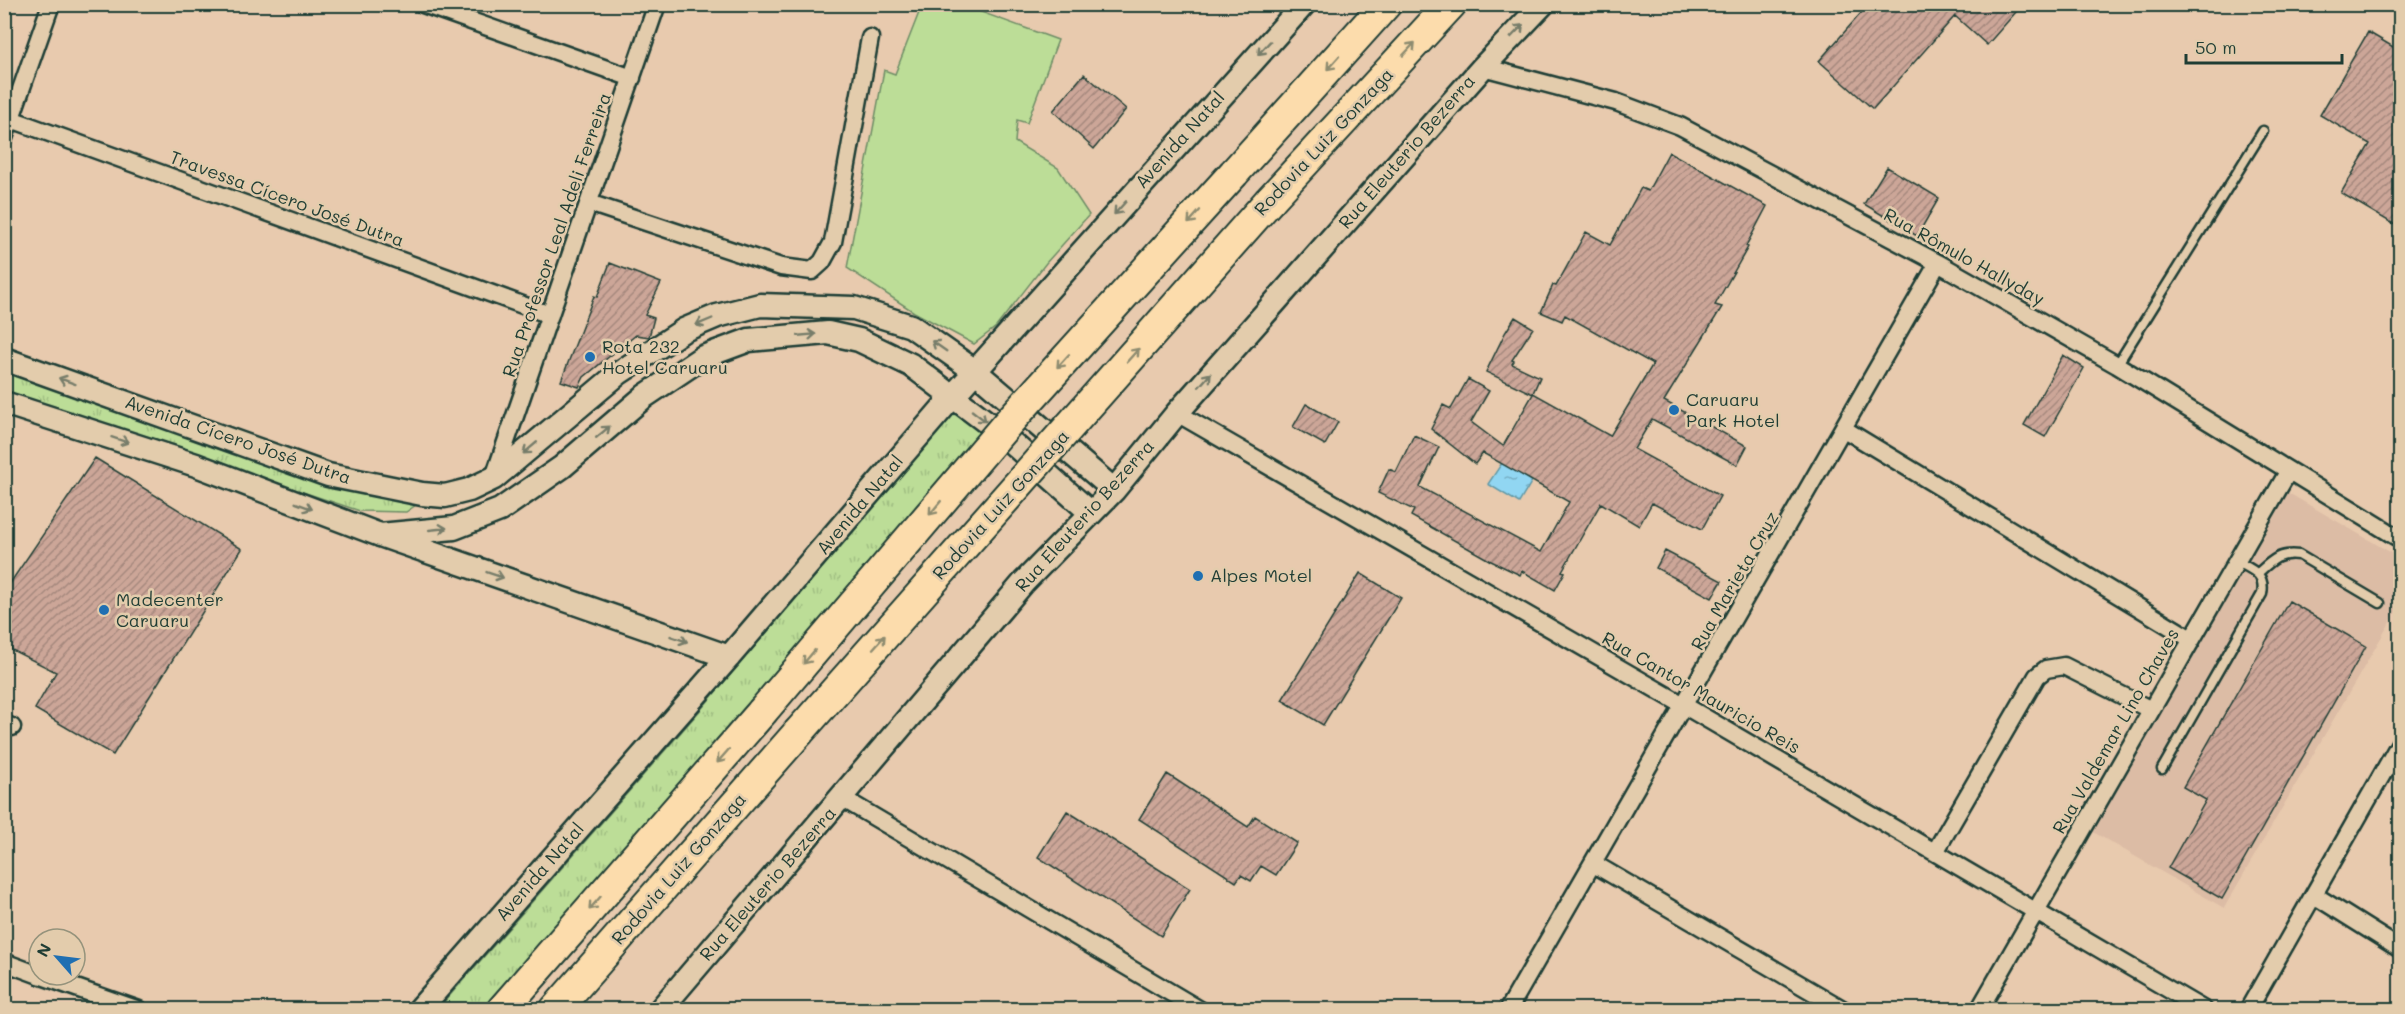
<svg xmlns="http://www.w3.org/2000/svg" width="2405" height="1014" viewBox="0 0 2405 1014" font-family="Mali,sans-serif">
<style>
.built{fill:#dcbca5}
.grass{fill:url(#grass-tufts);stroke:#6e8d66;stroke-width:1.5}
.park{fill:#bcdd97;stroke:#6e8d66;stroke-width:1.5}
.water{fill:url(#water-ripples);stroke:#6399a6;stroke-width:1.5}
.building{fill:url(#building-hatch);stroke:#1f3d34;stroke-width:1.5}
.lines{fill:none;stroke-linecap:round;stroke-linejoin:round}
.lane-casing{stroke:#1f3d34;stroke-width:13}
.street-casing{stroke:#1f3d34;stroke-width:21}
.secondary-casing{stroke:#1f3d34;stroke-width:27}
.highway-casing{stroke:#1f3d34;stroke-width:34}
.lane{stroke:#e3ccac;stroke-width:8}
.street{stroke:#e3ccac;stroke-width:16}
.secondary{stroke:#e3ccac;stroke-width:22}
.highway{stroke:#fcdcac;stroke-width:30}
.highway-bridge-casing{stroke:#1f3d34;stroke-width:34;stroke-linecap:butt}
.highway-bridge{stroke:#fcdcac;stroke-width:30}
.oneway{stroke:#777d6a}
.oneway2{stroke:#8e8c70}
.poi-dot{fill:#1f6fb2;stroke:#e3ccac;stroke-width:2}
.labels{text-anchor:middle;stroke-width:5;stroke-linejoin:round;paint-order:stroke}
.street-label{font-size:18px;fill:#1f3d34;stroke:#e3ccac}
.poi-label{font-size:18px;fill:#1f3d34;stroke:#e3ccac;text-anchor:start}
</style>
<defs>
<pattern id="grass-tufts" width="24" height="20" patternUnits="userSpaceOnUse" patternTransform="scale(1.5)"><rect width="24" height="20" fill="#bcdd97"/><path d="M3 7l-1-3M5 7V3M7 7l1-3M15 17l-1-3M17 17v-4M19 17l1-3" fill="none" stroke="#a1bf83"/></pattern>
<pattern id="water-ripples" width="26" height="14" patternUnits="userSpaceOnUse" patternTransform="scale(1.5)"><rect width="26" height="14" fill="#91d6f2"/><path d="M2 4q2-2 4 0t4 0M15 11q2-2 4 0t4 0" fill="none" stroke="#76afc5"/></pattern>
<pattern id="building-hatch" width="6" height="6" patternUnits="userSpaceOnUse" patternTransform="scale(1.5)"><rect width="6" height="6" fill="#cca698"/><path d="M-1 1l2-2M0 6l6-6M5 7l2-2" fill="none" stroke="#a5887d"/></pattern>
</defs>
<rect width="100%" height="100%" fill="#e8caae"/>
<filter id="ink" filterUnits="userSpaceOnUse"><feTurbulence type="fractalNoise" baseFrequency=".0167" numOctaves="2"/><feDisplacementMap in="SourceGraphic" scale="12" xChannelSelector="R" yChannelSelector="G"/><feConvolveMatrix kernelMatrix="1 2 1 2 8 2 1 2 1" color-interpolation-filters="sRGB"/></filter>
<g filter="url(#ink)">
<!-- built -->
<path class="built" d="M2285,491l115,67v47l-176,303 -136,-79z"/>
<!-- grass -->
<path class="grass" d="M5,365l418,135 -17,12 -46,-1 -355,-118z
M953,411l44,32 -505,566 -55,1 266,-303z"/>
<!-- park -->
<path class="park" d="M922,5h40l96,35 -31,83 -10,-3 -2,22 43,26 31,47 -43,48 -50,64 -22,17 -60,-32 -67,-44 37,-198 11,4z"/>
<!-- water -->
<path class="water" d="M1502,463l30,18 -13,22 -31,-19z"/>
<!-- building -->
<path class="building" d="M1869,4h154l-36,41 -32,-29 -82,93 -54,-48z
M2368,32l32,19v177l-59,-35 29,-49 -50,-29z
M1084,74l42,35 -32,40 -41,-38z
M1669,152l98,54 -21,40 2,1 -33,58 7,2 -58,94 83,45 -10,19 -85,-46 -18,30 86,47 -18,33 -50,-26 -13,23 -38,-23 -39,68 3,1 -10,18 -33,-19 -2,4 -29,-14 -80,-45 3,-6 -36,-17 11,-24 7,3 18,-37 25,12 -19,40 121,65 28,-50 -86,-49 -8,11 -44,-35 12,-24 8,4 17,-30 21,12 -18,31 32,24 30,-52 -47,-22 19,-39 10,-16 18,11 -21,32 2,1 -2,3 28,13 -7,16 77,43 43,-72 -88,-49 -3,6 -21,-9 12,-27 3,1 30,-54 24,13 31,-57 7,3z
M1887,167l52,31 -22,38 -53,-32z
M610,263l51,20 -16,32 9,3 -5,19 -13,-2 -52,42 -5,10 -18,-6 33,-85 3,1z
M2063,355l21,13 -39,69 -21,-12z
M1306,404l32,18 -13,23 -32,-18z
M95,458l147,91 -129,206 -78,-46 21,-37 -44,-22 -8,-22v-36z
M1665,551l57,30 -10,17 -56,-30z
M1360,573l41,25 -78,127 -41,-25z
M2289,601l77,45 -144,253 -54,-31 38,-68 -23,-13z
M1167,774l81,53 7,-11 42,27 -21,32 -15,-9 -10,15 -10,-6 -5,7 -97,-63z
M1067,811l123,78 -29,47 -123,-79z"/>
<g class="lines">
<!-- lane casing -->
<g class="lane-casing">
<path id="lane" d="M2117,365l146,-234
M2258,573c14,-13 22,-21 41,-18l81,48
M2162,769l100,-175c4,-21 -10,-24 -26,-33"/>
</g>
<!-- street casing -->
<g class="street-casing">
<path id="street" d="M423,4l209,74
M1483,67l133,35 64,24 258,137 179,102 283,174
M11,119l539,196
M4,138l47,-134
M589,203l192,64 31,4 10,-9 11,-20 37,-204
M1177,413l508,293 519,304
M1844,429l347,210
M494,477l163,-473
M4,724l8,3
M842,798l358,212
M1935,852l102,-176 9,-7 18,-3 87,44
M1594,864l250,146
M2314,895l86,54
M4,962l35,13
M39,975l100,35
M1508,1010l430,-747
M1979,1010l309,-538
M2248,1010l152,-267"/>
</g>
<!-- secondary casing -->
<g class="secondary-casing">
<path id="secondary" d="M4,359l324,116 94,19 23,2 24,-6 25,-12 125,-105 65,-43 33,-14 43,-11 94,3 57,18 64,45 139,119
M4,403l192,62 184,70 349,122
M380,535l74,-7 46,-18 62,-43 83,-71 58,-39 46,-17 79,-7 31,7 52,25 90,68 90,80
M419,1010l310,-353 224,-261 351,-392
M660,1010l364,-428 90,-92 63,-77 306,-346 60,-63"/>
</g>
<!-- highway casing -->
<g class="highway-casing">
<path id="highway" d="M1234,173l152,-169
M1270,200l181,-196
M502,1010l260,-298
M555,1010l243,-277"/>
</g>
<!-- lane -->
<use href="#lane" class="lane"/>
<!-- street -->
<use href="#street" class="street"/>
<!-- secondary -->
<use href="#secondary" class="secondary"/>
<!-- highway -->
<use href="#highway" class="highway"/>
<!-- highway-bridge casing -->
<g class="highway-bridge-casing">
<path id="highway-bridge" d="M762,712l245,-288 227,-251
M798,733l472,-533"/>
</g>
<!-- highway-bridge -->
<use href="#highway-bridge" class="highway-bridge"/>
</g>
<!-- one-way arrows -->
<defs><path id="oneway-shaft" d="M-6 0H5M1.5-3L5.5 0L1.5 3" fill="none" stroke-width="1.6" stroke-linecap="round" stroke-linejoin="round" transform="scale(1.5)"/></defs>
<g class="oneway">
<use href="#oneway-shaft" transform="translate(1517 31) rotate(-46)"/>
<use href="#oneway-shaft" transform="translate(1264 48) rotate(133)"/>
<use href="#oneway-shaft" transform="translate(1120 208) rotate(132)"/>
<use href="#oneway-shaft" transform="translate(704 322) rotate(157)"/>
<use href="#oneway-shaft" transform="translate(807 335) rotate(-5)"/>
<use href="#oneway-shaft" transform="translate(939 346) rotate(-145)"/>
<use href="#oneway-shaft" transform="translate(1205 380) rotate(-49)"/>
<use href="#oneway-shaft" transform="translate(67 381) rotate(-160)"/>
<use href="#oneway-shaft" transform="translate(979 416) rotate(38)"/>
<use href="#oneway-shaft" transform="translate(603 432) rotate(-40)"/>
<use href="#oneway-shaft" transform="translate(120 440) rotate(18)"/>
<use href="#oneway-shaft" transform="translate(530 448) rotate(140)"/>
<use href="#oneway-shaft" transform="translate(304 506) rotate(21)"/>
<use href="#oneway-shaft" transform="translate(438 529) rotate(-6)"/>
<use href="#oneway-shaft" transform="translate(495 575) rotate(19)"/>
<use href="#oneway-shaft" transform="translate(679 639) rotate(19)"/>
</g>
<g class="oneway2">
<use href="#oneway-shaft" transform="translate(1409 49) rotate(-47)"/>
<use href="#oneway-shaft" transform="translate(1333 63) rotate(132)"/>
<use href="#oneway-shaft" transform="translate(1194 217) rotate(132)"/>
<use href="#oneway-shaft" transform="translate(1133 355) rotate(-48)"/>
<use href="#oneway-shaft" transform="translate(1063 361) rotate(132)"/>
<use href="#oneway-shaft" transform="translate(935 508) rotate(130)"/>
<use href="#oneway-shaft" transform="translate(879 642) rotate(-48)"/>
<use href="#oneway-shaft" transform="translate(809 657) rotate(130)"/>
<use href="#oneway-shaft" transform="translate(723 756) rotate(131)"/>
<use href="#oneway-shaft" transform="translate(595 903) rotate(131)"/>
</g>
</g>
<!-- markers -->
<g class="poi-dot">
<circle cx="590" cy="357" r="6"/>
<circle cx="1674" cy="410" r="6"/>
<circle cx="1198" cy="576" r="6"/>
<circle cx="104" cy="610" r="6"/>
</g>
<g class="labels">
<!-- street labels -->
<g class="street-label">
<text transform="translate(1180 140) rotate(-48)" y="6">Avenida Natal</text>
<text transform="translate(1324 142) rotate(-47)" y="6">Rodovia Luiz Gonzaga</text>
<text transform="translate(1407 152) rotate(-49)" y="6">Rua Eleuterio Bezerra</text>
<text transform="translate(287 199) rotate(20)" y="6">Travessa Cícero José Dutra</text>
<text transform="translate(557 235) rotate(-71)" y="6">Rua Professor Leal Adeli Ferreira</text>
<text transform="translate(1964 257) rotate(29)" y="6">Rua Rômulo Hallyday</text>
<text transform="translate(238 440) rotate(19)" y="6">Avenida Cícero José Dutra</text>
<text transform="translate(860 505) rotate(-50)" y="6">Avenida Natal</text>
<text transform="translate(1001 505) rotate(-48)" y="6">Rodovia Luiz Gonzaga</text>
<text transform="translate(1085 516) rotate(-48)" y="6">Rua Eleuterio Bezerra</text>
<text transform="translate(1735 581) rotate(-60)" y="6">Rua Marieta Cruz</text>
<text transform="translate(1701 693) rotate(30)" y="6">Rua Cantor Mauricio Reis</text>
<text transform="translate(2116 731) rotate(-60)" y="6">Rua Valdemar Lino Chaves</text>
<text transform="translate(679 869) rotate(-49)" y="6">Rodovia Luiz Gonzaga</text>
<text transform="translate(540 872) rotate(-49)" y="6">Avenida Natal</text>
<text transform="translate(768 884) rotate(-49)" y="6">Rua Eleuterio Bezerra</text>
</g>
<!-- poi labels -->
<g class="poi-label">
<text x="602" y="353">Rota 232<tspan x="602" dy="21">Hotel Caruaru</tspan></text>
<text x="1686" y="406">Caruaru<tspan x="1686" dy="21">Park Hotel</tspan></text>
<text x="1210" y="582">Alpes Motel</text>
<text x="116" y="606">Madecenter<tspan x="116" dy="21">Caruaru</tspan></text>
</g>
</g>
<!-- margin -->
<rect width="2405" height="1014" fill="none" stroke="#e3ccac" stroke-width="24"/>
<rect x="12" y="12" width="2381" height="990" fill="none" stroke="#1f3d34" stroke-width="2" filter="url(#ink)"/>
<!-- north arrow -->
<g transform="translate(57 957) rotate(298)"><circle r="28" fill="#e3ccac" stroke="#95937c" stroke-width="1.5"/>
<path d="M0-4.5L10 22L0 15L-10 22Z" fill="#1f6fb2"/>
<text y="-9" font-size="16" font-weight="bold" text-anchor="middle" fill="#1f3d34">N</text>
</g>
<!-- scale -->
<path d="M2186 54v9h156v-9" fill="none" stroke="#1f3d34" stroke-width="3"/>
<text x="2195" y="54" font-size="18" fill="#1f3d34" stroke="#e3ccac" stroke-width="4.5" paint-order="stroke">50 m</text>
</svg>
